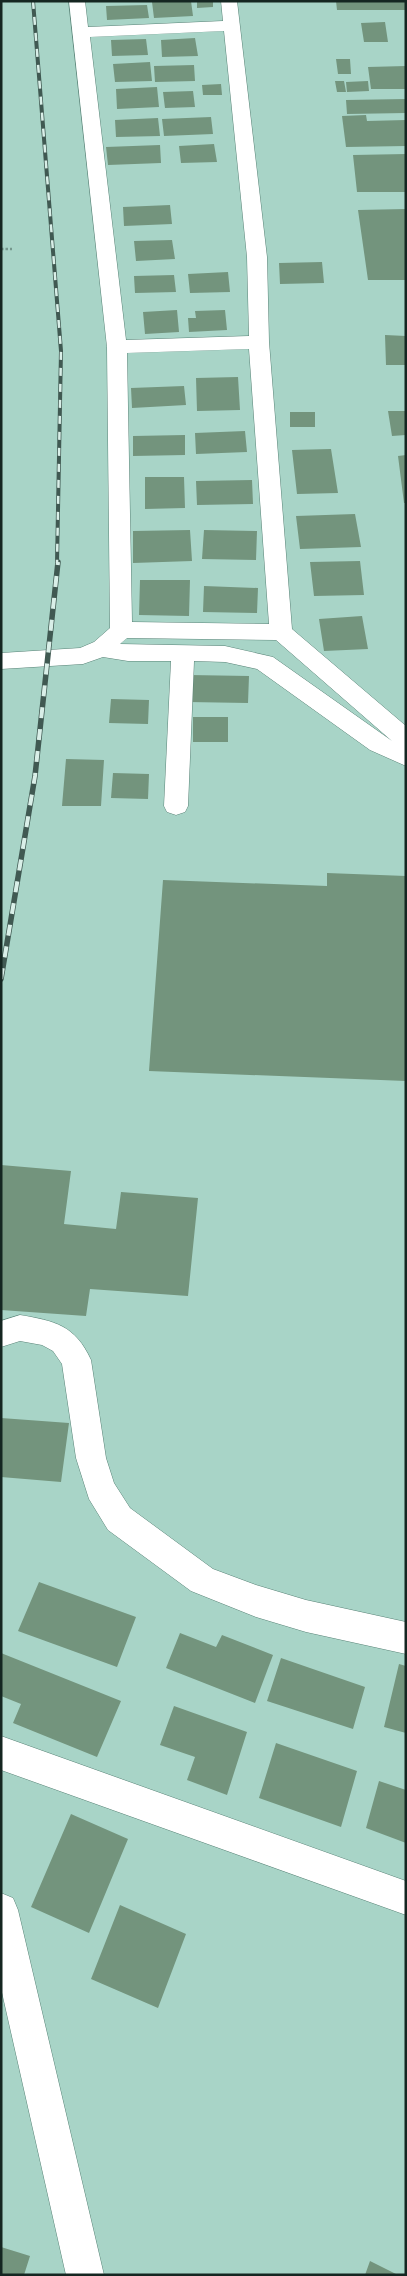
<svg xmlns="http://www.w3.org/2000/svg" width="407" height="2276" viewBox="0 0 407 2276" font-family="Montserrat,sans-serif">
<style>
.building{fill:#73947d}
.lines{fill:none;stroke-linecap:round;stroke-linejoin:round}
.street-casing{stroke:#598377;stroke-width:1}
.path{stroke:#75978d;stroke-width:2.5;stroke-dasharray:2.5 2;stroke-linecap:butt}
.street{fill:#fff;fill-rule:evenodd}
.rail-far1-casing{stroke:#405952;stroke-width:4}
.rail-casing{stroke:#405952;stroke-width:5.5}
.rail-far1{stroke:#d9efe8;stroke-width:2.5;stroke-dasharray:8;stroke-linecap:butt}
.rail{stroke:#d9efe8;stroke-width:4;stroke-dasharray:11;stroke-linecap:butt}
</style>
<rect width="100%" height="100%" fill="#a8d4c7"/>
<!-- building -->
<path class="building" d="M191,1l2,15 -39,2 -2,-16z
M197,1h16v6l-16,1z
M336,1h70v9h-69z
M147,5l2,13 -42,2 -1,-14z
M385,22l3,20h-24l-3,-19z
M195,38l3,18 -36,1 -1,-17z
M146,39l2,16 -36,1 -1,-16z
M336,59h14l1,15h-13z
M150,62l2,19 -37,1 -2,-18z
M194,65l1,16 -40,1 -1,-16z
M406,66v23h-35l-3,-22z
M335,81h9l2,11h-9z
M368,81l1,10 -22,1 -1,-10z
M221,84l1,11h-19l-1,-10z
M157,87l2,20 -42,2 -1,-20z
M193,91l2,16 -30,1 -2,-16z
M406,99v14l-59,1 -1,-14z
M366,115l1,6 39,-1v26l-60,1 -4,-31z
M211,117l2,17 -49,2 -2,-17z
M158,118l2,18 -44,1 -1,-17z
M214,144l3,18 -36,1 -2,-17z
M160,145l1,18 -53,2 -2,-18z
M406,154v38h-49l-4,-37z
M170,205l2,19 -48,2 -1,-19z
M406,209v71h-38l-10,-70z
M172,240l3,19 -39,2 -2,-20z
M322,262l2,21 -44,1 -1,-21z
M228,272l2,20 -40,1 -2,-19z
M174,275l2,17 -41,1 -1,-17z
M177,310l2,22 -34,2 -2,-22z
M225,310l2,20 -38,2 -1,-14h8l-1,-7z
M385,335l21,1v29h-20z
M238,377l2,33 -43,1 -1,-33z
M184,386l2,19 -54,3 -1,-20z
M388,411h18v24l-14,1z
M290,412h25v15h-25z
M245,431l2,21 -51,2 -1,-21z
M185,435v20l-52,1v-20z
M331,449l7,44 -41,1 -5,-44z
M406,455v48h-2l-6,-47z
M145,477h39l1,31 -40,1z
M252,480l1,24 -56,1 -1,-24z
M355,514l6,33 -61,2 -4,-33z
M190,530l2,31 -59,2v-32z
M204,530l53,1 -1,29 -54,-1z
M360,561l4,34 -50,1 -4,-34z
M140,580h50l-1,36 -50,-1z
M204,586l54,2 -1,25 -54,-1z
M362,616l6,33 -44,2 -5,-32z
M189,675l60,1 -1,27 -60,-1z
M111,699l38,1 -1,24 -39,-1z
M193,717h35v25h-35z
M66,759l38,1 -3,46h-39z
M113,773l36,1 -1,25 -37,-1z
M327,873l79,3v205l-257,-10 14,-191 164,6z
M1,1165l70,6 -7,53 52,5 5,-37 77,6 -10,98 -98,-7 -4,27 -85,-6z
M1,1418l68,5 -8,59 -60,-5z
M39,1582l97,35 -19,50 -99,-36z
M180,1633l36,14 6,-12 51,20 -18,48 -89,-35z
M1,1653l120,48 -24,56 -84,-34 8,-19 -20,-8z
M281,1658l84,29 -12,42 -86,-28z
M399,1664l7,2v67l-22,-6z
M174,1706l73,26 -20,63 -40,-15 8,-23 -35,-12z
M276,1743l81,28 -16,56 -82,-29z
M379,1781l27,9v53l-40,-15z
M71,1814l57,25 -39,94 -58,-26z
M120,1905l66,29 -28,74 -67,-29z
M1,2247l29,9 -6,19h-23z
M370,2261l28,14h-33z"/>
<g class="lines">
<!-- street casing -->
<g class="street-casing">
<path id="street" d="M69,1h16l3,26 135,-6 -2,-20h16l30,256 2,85 23,287 114,97v40l-36,-16 -113,-81 -32,-7 -31,-1 -6,145 -3,6 -9,3 -9,-3 -3,-6 7,-145h-43l-25,-4 -20,7 -82,5v-16l79,-5 14,-6 16,-14 -3,-281zM224,31l23,226 2,79 -123,4 -36,-303zM249,349l20,275 -137,-2 -5,-269zM127,638l149,2 116,101 -119,-84 -48,-11 -105,-2z
M20,1315c35,6 55,10 71,45l15,98 8,25 16,25 83,61 43,16 50,15 100,22v32l-100,-22 -50,-15 -65,-26 -83,-61 -19,-31 -13,-41 -14,-94 -9,-13 -11,-6 -22,-4 -19,6v-26z
M1,1736l405,145v34l-405,-145z
M1,1893l12,5 5,12 86,365h-38l-65,-287z"/>
</g>
<!-- path -->
<path class="path" d="M1,249h11"/>
<!-- street -->
<use href="#street" class="street"/>
<!-- rail-far1 casing -->
<g class="rail-far1-casing">
<path id="rail-far1" d="M33,1l28,350 -4,212"/>
</g>
<!-- rail casing -->
<g class="rail-casing">
<path id="rail" d="M1,979l34,-203 23,-214"/>
</g>
<!-- rail-far1 -->
<use href="#rail-far1" class="rail-far1"/>
<!-- rail -->
<use href="#rail" class="rail"/>
</g>
<!-- border -->
<rect width="407" height="2276" fill="none" stroke="#152621" stroke-width="5"/>
</svg>
